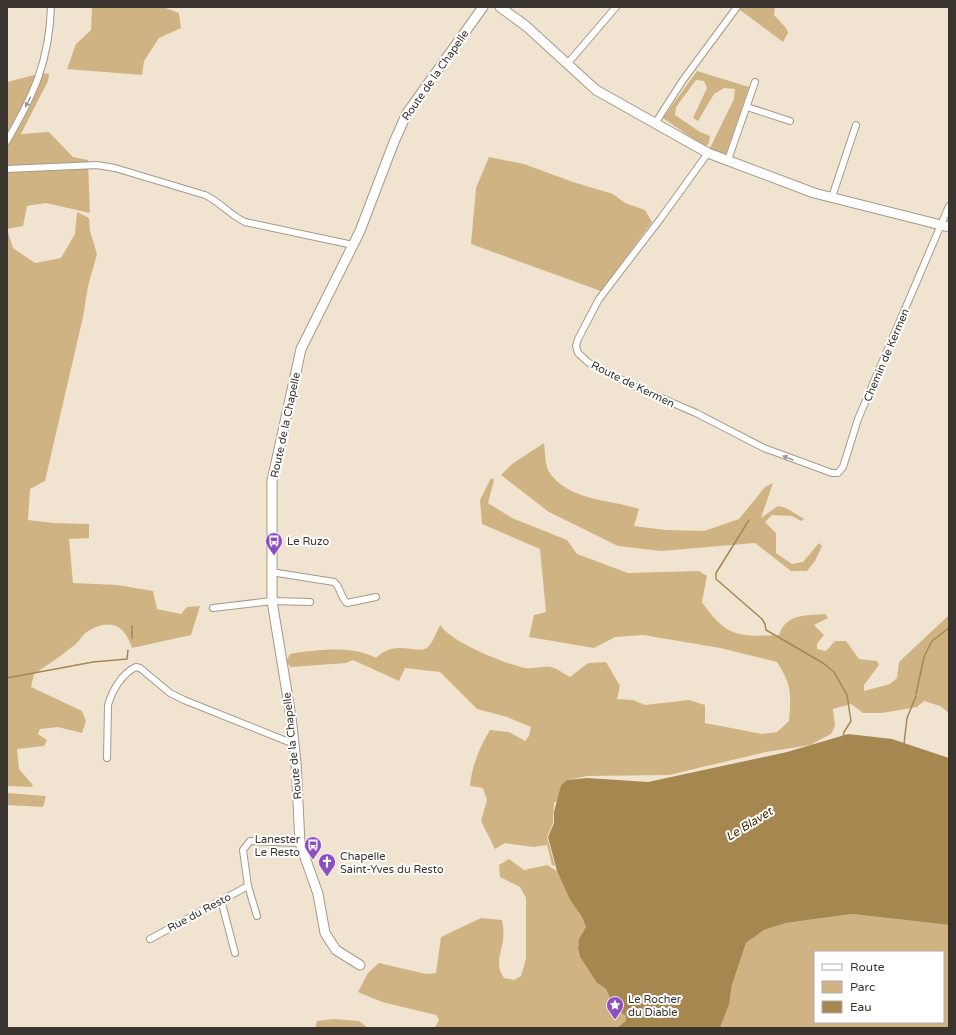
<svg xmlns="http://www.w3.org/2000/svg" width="956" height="1035" viewBox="0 0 956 1035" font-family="'Varela Round',sans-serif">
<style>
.green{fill:#d0b383;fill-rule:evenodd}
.water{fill:#a78750}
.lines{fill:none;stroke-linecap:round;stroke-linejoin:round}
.stream{stroke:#a78750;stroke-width:1.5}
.street-casing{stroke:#a69a88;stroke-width:8}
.secondary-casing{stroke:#a69a88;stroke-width:11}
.street{stroke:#fff;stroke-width:6}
.secondary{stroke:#fff;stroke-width:9}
.oneway{fill:#9c9a96}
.labels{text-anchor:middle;stroke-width:4;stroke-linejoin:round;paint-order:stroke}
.street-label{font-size:11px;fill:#39342d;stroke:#fff}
.poi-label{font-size:11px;fill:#39342d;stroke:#fff;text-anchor:start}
.water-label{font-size:12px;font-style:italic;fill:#432d00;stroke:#fff}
</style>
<rect width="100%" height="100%" fill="#f0e4d1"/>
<!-- green -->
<path class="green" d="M92,7h71l16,6 2,15 -22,10 -15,23 -2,14 -75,-6 9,-25 15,-14z
M736,7h39l-1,8 12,13 2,5 -5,9z
M697,71l52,16 -23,67 -17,-4 25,-51 1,-10 -11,-1 -10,6 -16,27 -5,-3 14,-30 -3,-7 -8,-1 -20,27 -1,8 25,17 10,4 -1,7 -4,4 -42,-29z
M42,73l7,1 -1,7 -27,53 28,-2 24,25 15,3 2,53 -44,-10 -19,3 -4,20 -16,3 6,19 22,15 26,-5 14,-24 2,-22 12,6 1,13 7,23 -9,32 -5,31 -38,164 -15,8 -2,31 25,3 36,1v14l-20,1 4,44 44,2 36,6 4,18 24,5 6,-7 13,-1 -9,29 -59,13c-7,-22 -20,-30 -42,-18 -8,4 -11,13 -18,17 -12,10 -25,18 -38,27l-3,13 51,24 4,10 -4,12 -24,-6 -18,2 -2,5 9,6 -3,6 -27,3 2,20 13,15 1,3 -26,-1v-704z
M489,157l35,7 49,18 40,12 12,9 20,7 7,12 -51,69 -130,-47 5,-56z
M544,443c1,7 1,20 4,27 18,31 61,29 91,39l-5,17 31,4 39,1 35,-12 26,-32 8,-4 -12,35 17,-12 8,2 18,11 -3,2 -9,-5 -20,-1 -7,7 11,11v20l16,11 11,-2 16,-19 3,3 -7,15 -8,10h-16l-36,-28 -94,8 -43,-5 -69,-34 -48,-37 11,-11z
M491,478l3,2 -6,23 24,15 55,22 10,14 51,19 71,-2 8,5 -5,26c24,35 36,35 77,33 8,-22 26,-19 46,-21l3,4 -14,7 10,10 -7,9v5l9,2 9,-10h11l13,18 18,2 2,4 -15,20v6l26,-7 7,-6 2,-16 50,-47v98l-9,-7 -16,-5 -7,6 -35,6h-19l-12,-9 -18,5 2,17 -4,8 -21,11 -44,7 -97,23 -82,1 -20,4 -6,5 -4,17h-3l-1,21 -6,14 8,29 -3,-1 -5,-20 -14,2 -28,-4 -10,6 -14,-28 6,-21 -4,-12 -13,-2c2,-20 9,-38 20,-56l19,2 16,9 4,-5 2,-9 -24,-10 -30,-8 -37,-37 -35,-4 -6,13 -46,-21 -7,3 -55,4 -5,-5 4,-8c26,-4 62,-9 86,4 20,-20 42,-2 52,-11 5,-5 9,-16 12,-22 11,17 65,39 85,43 8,1 17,-2 25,-1 7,1 14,7 20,10l18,-14 18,-1 14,24 -3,13 16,1 12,5 44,-5 16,5v18l57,11 15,-2 12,-11c2,-27 3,-36 -12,-59l-57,-14 -77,-13 -28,2 -21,11 -65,-11 5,-22 12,-3 -6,-63 -58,-25 -2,-24z
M7,793l39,3 -3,11 -36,-2z
M509,859l15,11 23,-5 10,6 13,29 12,17 4,10 -6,12 -2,8 2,10 17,26 9,6 8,18 12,9h2l-1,12h-194l3,-2 3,-6 -3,-5 -54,-13 -24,-10 10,-19 11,-10 47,11 10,-1 5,-36 40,-19 21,2c1,6 2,12 1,19 -1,14 -9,25 1,39l10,2 7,-4 5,-17v-61l-6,-11 -20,-10 -1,-12z
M852,914l97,11v103h-229l9,-23 3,-20 14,-42 18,-13 22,-7zM815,952h128v70h-128z
M334,1019l25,2 9,7h-53l2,-7z"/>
<!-- water -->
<path class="water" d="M848,734l44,5 57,19v167l-97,-11 -66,9 -22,7 -18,13 -14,42 -3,20 -9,23h-103l9,-7v-5l-12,-9 -8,-18 -9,-6 -17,-26 -2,-9 1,-9 7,-12 -4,-10 -12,-17 -13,-29 -9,-34 6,-14v-11l7,-27 6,-5 20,-2 61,4 139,-30z"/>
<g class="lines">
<!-- stream -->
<path class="stream" d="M749,520l-33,53v6l46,40 3,5 1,6 57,33 11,9 13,23 4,26 -7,11 -1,5
M132,626v12
M7,678l86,-16 34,-3 1,-9
M916,694l8,-37 8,-16 17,-13
M904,744l3,-26 9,-22"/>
<!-- street casing -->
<g class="street-casing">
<path id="street" d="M568,63l48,-56
M747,107l43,14
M656,122l27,-42 54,-73
M7,141c27,-47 42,-79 44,-134
M708,153l-47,65 -62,81 -21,40 -2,7 2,7 11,10 49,25 58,25 68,35 68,25h6l5,-6 15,-48 91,-213
M728,160l27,-78
M7,169l90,-4 18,3 90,27c15,7 25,20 40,27l108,23
M832,197l24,-72
M271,572l63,10c7,5 6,15 13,21l29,-6
M213,608l59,-7 38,1
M107,758l1,-53c4,-14 14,-32 28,-38l4,1 30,25 14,7 110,44
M221,900l14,53
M257,916l-9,-30 -5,-36 7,-9 50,2
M150,939l98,-53"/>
</g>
<!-- secondary casing -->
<g class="secondary-casing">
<path id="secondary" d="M500,7l26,19 70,64 112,63 106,40 135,34
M360,965l-24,-15 -11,-17 -7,-39 -18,-51 -4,-81 -5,-45 -19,-116v-120l29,-132 59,-118 34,-89 13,-29 76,-106"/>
</g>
<!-- street -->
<use href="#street" class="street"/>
<!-- secondary -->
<use href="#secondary" class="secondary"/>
</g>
<!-- one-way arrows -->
<defs><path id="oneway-solid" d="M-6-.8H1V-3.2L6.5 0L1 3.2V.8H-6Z"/></defs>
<g class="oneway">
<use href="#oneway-solid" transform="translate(28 102) rotate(117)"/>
<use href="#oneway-solid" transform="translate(788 458) rotate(-158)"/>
</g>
<!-- icons -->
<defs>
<g id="bus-pin" transform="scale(0.9)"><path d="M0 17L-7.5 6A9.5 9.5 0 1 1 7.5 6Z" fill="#8e4dc2" stroke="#fff"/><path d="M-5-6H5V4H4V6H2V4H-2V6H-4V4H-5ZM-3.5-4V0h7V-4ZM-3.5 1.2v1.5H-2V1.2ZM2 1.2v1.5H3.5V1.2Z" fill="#fff"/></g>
<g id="church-pin" transform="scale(0.9)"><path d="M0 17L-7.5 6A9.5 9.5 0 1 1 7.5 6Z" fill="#8e4dc2" stroke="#fff"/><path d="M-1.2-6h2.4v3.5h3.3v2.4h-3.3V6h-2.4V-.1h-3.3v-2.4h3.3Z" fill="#fff"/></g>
<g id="sight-pin" transform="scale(0.9)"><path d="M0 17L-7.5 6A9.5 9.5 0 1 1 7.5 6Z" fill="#8e4dc2" stroke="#fff"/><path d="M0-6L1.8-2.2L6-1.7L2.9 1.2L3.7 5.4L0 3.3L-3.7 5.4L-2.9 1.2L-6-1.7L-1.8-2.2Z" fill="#fff"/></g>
</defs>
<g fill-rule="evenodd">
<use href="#bus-pin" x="274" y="541"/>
<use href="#bus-pin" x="313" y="845"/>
<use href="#church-pin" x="327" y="862"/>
<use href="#sight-pin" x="615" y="1005"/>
</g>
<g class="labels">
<!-- street labels -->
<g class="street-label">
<text transform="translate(435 75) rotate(-55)" y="4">Route de la Chapelle</text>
<text transform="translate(886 355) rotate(-67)" y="4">Chemin de Kermen</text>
<text transform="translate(633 384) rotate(26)" y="4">Route de Kermen</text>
<text transform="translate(285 425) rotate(-78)" y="4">Route de la Chapelle</text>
<text transform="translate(292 746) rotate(-96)" y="4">Route de la Chapelle</text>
<text transform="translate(199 912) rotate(-28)" y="4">Rue du Resto</text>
</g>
<!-- poi labels -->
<g class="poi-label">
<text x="287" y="545">Le Ruzo</text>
<text x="300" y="843" text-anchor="end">Lanester<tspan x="300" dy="13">Le Resto</tspan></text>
<text x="340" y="860">Chapelle<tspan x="340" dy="13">Saint-Yves du Resto</tspan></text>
<text x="628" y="1003">Le Rocher<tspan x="628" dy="13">du Diable</tspan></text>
</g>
<!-- water labels -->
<g class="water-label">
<text transform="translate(749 824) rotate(-32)" y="4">Le Blavet</text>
</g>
</g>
<!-- border -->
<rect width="956" height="1035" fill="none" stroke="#39342d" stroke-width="16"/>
<!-- legend -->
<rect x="814" y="951" width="130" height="72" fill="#ffffff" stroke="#b0aeab"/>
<rect x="822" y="964" width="20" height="6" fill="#ffffff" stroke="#b0aeab"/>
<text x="850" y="971" font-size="12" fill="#39342d">Route</text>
<rect x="822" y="981" width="20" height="12" fill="#d0b383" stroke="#b0aeab"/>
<text x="850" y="991" font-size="12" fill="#39342d">Parc</text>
<rect x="822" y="1001" width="20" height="12" fill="#a78750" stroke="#b0aeab"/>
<text x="850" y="1011" font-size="12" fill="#39342d">Eau</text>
</svg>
